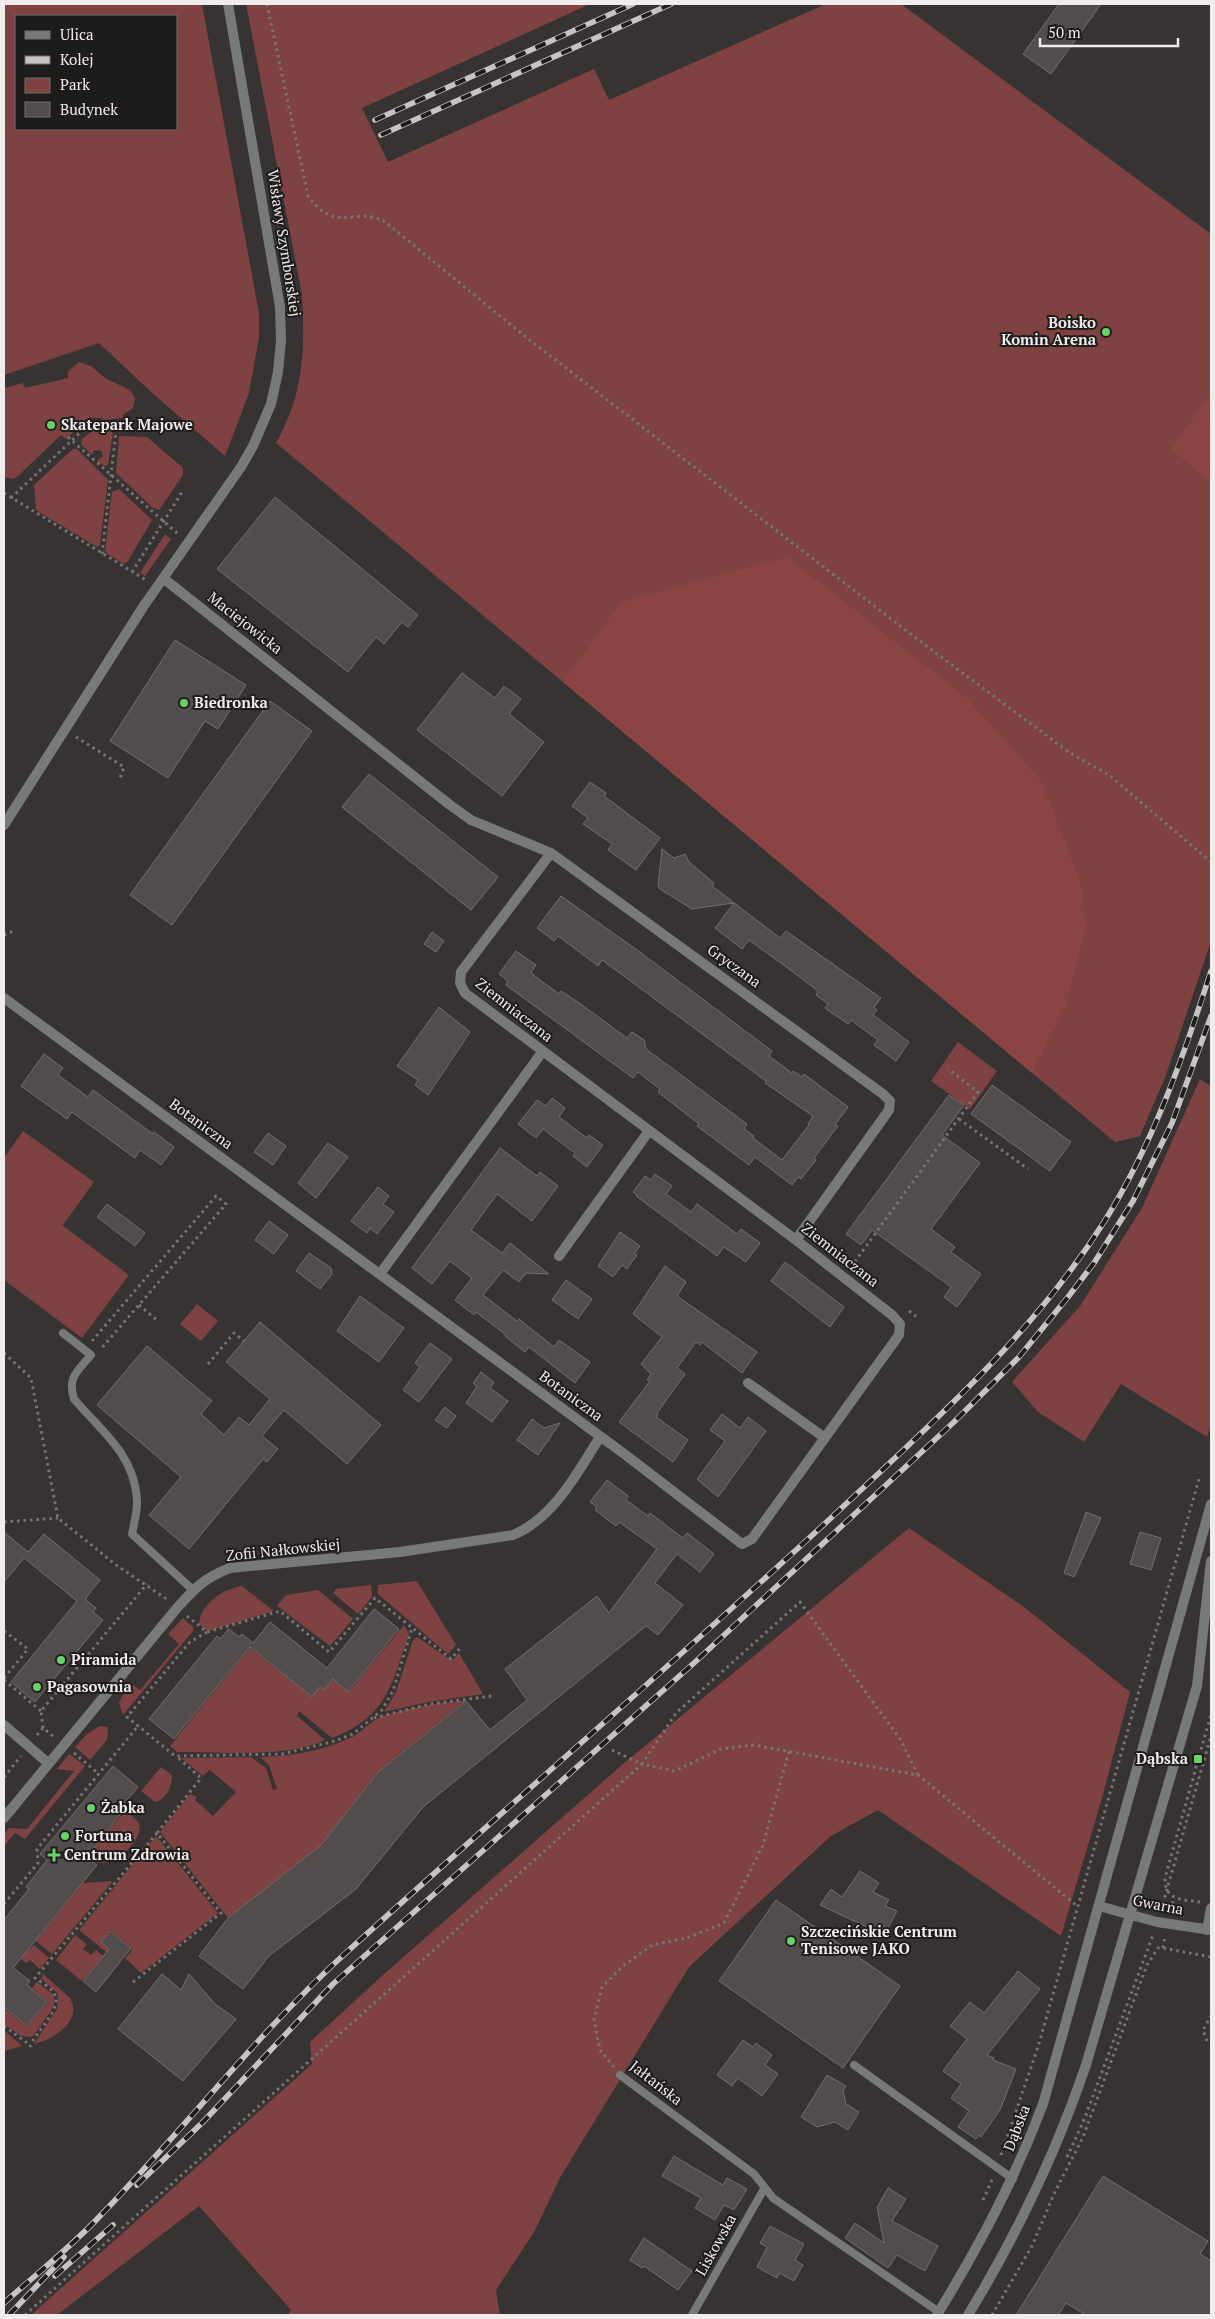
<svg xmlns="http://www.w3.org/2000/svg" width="1215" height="2319" viewBox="0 0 1215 2319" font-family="'PT Serif',serif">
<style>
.green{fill:#7d4241;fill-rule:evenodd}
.forest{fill:#8a4443}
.building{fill:#524c4c;stroke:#736d6d}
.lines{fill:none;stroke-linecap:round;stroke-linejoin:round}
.path{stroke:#797575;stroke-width:3;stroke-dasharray:2.5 4;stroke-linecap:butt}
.service{stroke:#787a78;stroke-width:8}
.minor{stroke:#787a78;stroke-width:10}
.tertiary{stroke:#787a78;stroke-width:10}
.rail-casing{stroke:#c7c4c3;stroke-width:5.5}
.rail{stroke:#1e1b1b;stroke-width:4;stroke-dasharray:11;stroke-linecap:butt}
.poi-dot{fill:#66d466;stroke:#1e1b1b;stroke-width:2}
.labels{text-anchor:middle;stroke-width:4;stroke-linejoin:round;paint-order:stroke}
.street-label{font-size:15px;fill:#efeceb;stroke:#1e1b1b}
.poi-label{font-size:15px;font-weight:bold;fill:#efeceb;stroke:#1e1b1b;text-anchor:start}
</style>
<rect width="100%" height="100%" fill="#383333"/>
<!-- green -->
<path class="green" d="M4,4h198l57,309v24l-10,56 -24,63 -74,-64 -52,-49 -95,32zM16,16h160v113h-160z
M246,4h344l-228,104 26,54 206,-93 15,31 217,-96h75l310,230v707l-45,134 -26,61 -25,6 -839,-699c28,-50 29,-91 26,-148z
M79,362l12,4 14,12 25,12 5,8 -2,10 -10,7v3l-20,2 -1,-2h-14l-22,21 -5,-4 -43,41 -5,3 -9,-2v-89l19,-5 2,5 43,-10v-6z
M95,429h14l4,4 -5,32 -4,1 -7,-5 6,-5 -2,-5 -7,-1 -2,5 -11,-11 1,-5z
M119,436l28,1 36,31v7l-24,35 -6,-2 -37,-35z
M73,449h4l31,31 -8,65 -3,2 -61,-37 -2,-25z
M119,489l33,31 -24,41 -4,3 -15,-9 -4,-4 7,-59z
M165,534l6,5 -26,37 -5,-3z
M958,1042l39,29 -27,38 -39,-28z
M1200,1079l11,7v338l-4,13 -86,-53 -37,58 -46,-30 -26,-30 68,-76 62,-98z
M23,1131l71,51 -31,43 -5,-3 71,53 -47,63 -78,-58v-122z
M197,1304l21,17 -17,20 -21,-17z
M909,1528l115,79 106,85 -28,106 -41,138 -183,-126 -47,26 -142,131 -128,209 -27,56 -38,58 4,25h-212l3,-5 -92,-104 -142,109h-26l281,-251 -2,-22 73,-67 240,-211z
M417,1581l39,64 -8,9 -70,-60v-9z
M371,1585l1,12 -14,17 -25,-21 3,-4z
M242,1586l32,25 -66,20 -9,-7c2,-20 23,-35 43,-38z
M318,1590l35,29 -23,27 -53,-40 9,-11z
M183,1618l11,10 -1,3 -70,84 -4,-12 10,-21 11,8 39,-46 -11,-10z
M404,1625l5,9c-17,50 -22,83 -77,104l-33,-27 -2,5 28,24c-36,18 -107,12 -148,12l-7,-6 80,-98 62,49 8,-10 4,3 9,-10 16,12z
M417,1637l35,24 7,-8 24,41 -55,8 -44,10 12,-20 17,-52z
M465,1701l-78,63 12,14 -5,4 -16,-11 -57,74 -93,73 -68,-86 30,-38 7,3 -2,3 18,16 23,-24 -26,-22 -7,6 -22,-18 70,-1 15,11 7,22 4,-1 -8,-24 -9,-8c32,-1 62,-6 90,-19 11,-5 18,-15 29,-20 17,-8 67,-17 86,-17z
M100,1726l8,1 -1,13 -17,20 -15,-13 12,-13z
M69,1754l16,12 -60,73 -10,-6 -11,13v-12l5,-6 18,1 47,-58 -17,-2z
M161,1767l11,8c0,12 -5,24 -17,27l-14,-11z
M125,1811c4,3 10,7 13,11 8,13 -15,33 -24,40l-17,1 -9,-7z
M156,1836l62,77 -77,60 -16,-15 6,-6 1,-4 -22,-18 -9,12 13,11 -3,3 -32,-26z
M113,1881l-61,73 -16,-13 47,-58z
M75,1935l12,9 -4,5 8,6 5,-5 7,6 -21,25 -26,-21z
M34,1945l15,13 -9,11 -10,-9 -4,3 -6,-5z
M43,1974l27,24c13,23 -17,42 -36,46l23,-35 1,-15 -17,-16z
M37,1982l17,13v10l-3,6 -17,24 -3,2 -10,-1 -17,-12v-11l2,-3 21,17 21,-25 -16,-14z
M4,2030l18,16 -18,5z"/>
<!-- forest -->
<path class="forest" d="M1211,392v91l-40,-34z
M787,557l180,141 75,84 38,99 6,47 -21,80 -33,65 -469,-391 58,-80z"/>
<!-- building -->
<path class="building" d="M1059,4h42l-50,70 -28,-20z
M275,497l143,118 -10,12 -6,-5 -18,22 -8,-7 -28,35 -131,-103z
M175,640l71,45 -28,44 -13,-8 -37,57 -58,-37z
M462,673l33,25 9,-12 17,13 -12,15 35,28 -42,54 -85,-66z
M270,701l42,30 -140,194 -42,-30z
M369,774l129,103 -27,33 -129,-103z
M590,782l16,11 -2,3 56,42 -24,32 -28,-20 4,-6 -29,-20 5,-6 -16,-12z
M662,849l12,9 11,-4 4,8 25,21 -2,3 68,52 6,-7 95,67 -7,9 3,3 -4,5 36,27 -13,19 -22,-16 4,-5 -27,-20 -3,4 -23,-16 3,-4 -12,-9 2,-4 -29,-22 -40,-29 -7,9 -27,-21 19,-25 -42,6 -32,-20 -2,-3z
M561,896l76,54 135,101 -3,5 23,17 1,-2 9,6 2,-3 44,33 -13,18 3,1 -24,32 2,2 -15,19 -3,-2 -6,8 -37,-28 -6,8 -52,-39 2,-2 -41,-32 2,-3 -22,-17 -5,6 -127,-93 2,-4 -9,-7 17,-23 20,14 -5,7 5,5 23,17 2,-3 21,14 45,33 5,-6 12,8 2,9 101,75 -3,5 10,7 -1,2 29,22 27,-35 -1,-1 5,-8 -48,-33 1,-2 -164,-121 -4,6 -40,-30 -4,5 -17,-13z
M432,932l12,9 -8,11 -12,-8z
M439,1007l31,25 -42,63 -13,-10 3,-5 -21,-14z
M44,1054l19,14 -5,7 30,22 5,-7 60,44 1,-2 20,15 -13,18 -21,-15 -5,8 -63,-46 -5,7 -46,-33z
M992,1085l79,57 -21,29 -79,-57z
M949,1095l15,10 -22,30 38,28 -49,66 24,18 -4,5 30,22 -24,33 -13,-10 7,-10 -79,-57 -11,15 -15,-11z
M552,1098l13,10 -6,9 28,21 2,-3 14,10 -16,22 -14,-11 2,-3 -32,-24 -7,9 -18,-14 19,-24 9,6z
M268,1133l18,13 -13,19 -19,-13z
M328,1143l20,14 -32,41 -18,-15z
M500,1148l37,28 3,-4 18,14 -26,35 -35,-27 -26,36 31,23 8,-10 39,31 -23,-1 -7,9 -16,-12 -20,25 34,26 2,-2 35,28 5,-7 31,22 -15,21 -46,-36 -4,5 -20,-16 1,-1 -30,-23 -2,3 -19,-15 17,-22 -22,-17 -18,23 -20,-16z
M655,1174l17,12 -6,8 25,18 6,-8 40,30 4,-5 19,14 -14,19 -22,-15 -7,9 -81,-60 1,-1 -4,-3 12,-16 6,4z
M378,1187l11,9 -6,8 11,8 -17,22 -7,-6 -3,5 -16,-12z
M107,1204l38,29 -10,13 -38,-29z
M269,1221l19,14 -14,19 -19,-14z
M620,1232l20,14 -6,8 3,1 -10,14 -5,-4 -9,12 -15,-11z
M309,1253l22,15 1,6 -12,15 -24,-18z
M785,1262l59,45 -14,20 -59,-46z
M665,1266l21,16 -9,14 80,56 -15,21 -40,-31 -2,3 -4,-3 -19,26 8,6 -28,39 1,1 -2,3 32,23 -15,22 -54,-40 31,-41 -3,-1 4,-6 -10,-10 21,-27 -29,-23z
M566,1280l26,19 -14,20 -26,-19z
M360,1296l44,32 -25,34 -42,-31z
M260,1322l121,103 -34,39 -63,-54 -22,26 16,13 -11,13 -4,-3 -74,90 -40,-34 32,-38 -84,-72 50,-59 65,55 -11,13 23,21 15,-18 10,8 21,-26 -44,-37z
M430,1343l22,16 -33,43 -16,-12 17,-23 -5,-4z
M481,1372l13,10 -4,6 18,13 -16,21 -26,-19 11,-17 -4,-3z
M445,1407l11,9 -9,12 -12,-8z
M722,1414l18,14 8,-11 18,14 -48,66 -21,-18 28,-38 -15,-11z
M532,1419l12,9 16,-5 -22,32 -21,-15z
M607,1480l21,16 -2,4 22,16 2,-3 33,25 4,-5 27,21 -14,18 -23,-18 -22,29 28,22 -25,30 -12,-9 -223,181 -67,82 -87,67 -26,33 -44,-33 29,-38 93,-73 57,-73 88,-71 24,29 37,-30 -22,-31 92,-73 12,17 48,-64 -38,-27 -3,4 -20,-15v-5l-6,-4z
M1086,1512l15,6 -27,59 -10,-4z
M4,1532l24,20 16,-18 56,46 -15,19 11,9 -3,4 10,8 -68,82 -24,-20 66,-81 -53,-43 -20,24z
M1140,1532l21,6 -10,32 -21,-6z
M374,1609l25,20 -51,63 -15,-13 -9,11 -4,-3 -8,10 -62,-50 -76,92 -25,-20 68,-83 3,3 9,-10 10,8 3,-3 11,9 17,-21 57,46z
M113,1766l25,21 -17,20 3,3 -37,47 10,8 -84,103 17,13 -3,4 20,17 -20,24 -23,-19v-87l25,-31 -3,-2 21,-27 -7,-6z
M860,1871l19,12 -6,9 16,8 -4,6 12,5 -13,24 -64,-30 11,-16 11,8z
M776,1900l124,86 -57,82 -124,-87z
M110,1931l21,17 -35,44 -13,-11 26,-32 -8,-7z
M1018,1971l22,18 -53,66 7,3 -1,2 23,9 -16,41 -19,27 -2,-2 -3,4 -18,-12 11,-16 -18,-13 10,-14 -18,-13 24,-32 -17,-13 20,-24 14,11z
M162,1974l19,16 8,-16 26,30 21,15 -53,62 -65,-52z
M743,2040l10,7 3,-4 16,12 -7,10 13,9 -16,22 -24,-18 -6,8 -15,-11z
M827,2075l19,11 -3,4 3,14 13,8 -11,18 -13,-8 -18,5 -16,-10z
M674,2156l49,29 4,-7 20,11 -13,21 -10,-5 -9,15 -20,-12 6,-10 -39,-22z
M1103,2176l105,65 -8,13 11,7v54h-125l-20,-12 -8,12h-42z
M888,2188l18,11 -14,22 46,25 -13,25 -28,-16 -9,13 -43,-30 10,-15 29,20 -7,-36z
M770,2226l34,18 -9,16 8,5 -9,16 -15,-8 -2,5 -20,-11 10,-20 -7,-4z
M644,2238l48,33 -14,19 -34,-24 -2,2 -12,-8z"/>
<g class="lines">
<!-- path -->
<path class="path" d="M267,4l41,192c29,39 45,10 76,25l138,113 395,305 153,114 39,22 102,87
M68,437l110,97
M4,493l142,87
M11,498l77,-73 6,-2h43
M102,554l15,-131
M132,572l50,-80
M76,737l48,30 -4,11
M4,935l11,-5
M959,1119l69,50
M851,1267l127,-175 -30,-23
M139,1305l19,16
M909,1311l8,6
M92,1341l124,-145 10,8 -125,145
M4,1353l27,25 27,140 58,47 52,35
M208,1364l26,-31 10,8
M4,1522l54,-4
M187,1616l20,16 73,-21 49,41 46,-54 76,61 11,-13
M4,1631l24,18 -24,29
M207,1632l-17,10 -63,75 48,39 107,-2 53,-13 18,-7 29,-24 11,-19 19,-63
M4,1680l37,31
M374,1718l56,-14 62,-8
M43,1728l-2,-17 106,-127
M37,1735l6,-7 11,9
M612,1750l30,14 34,-51 124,-111 100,137 18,36
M74,1753l25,21
M4,1777l17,-21
M1200,1902c-17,-2 -36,-2 -35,-24l46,-164
M4,1904l34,-41 -1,-14 101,-123
M1161,1910l50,-174
M1171,1910l3,-12
M1163,1948l2,-11
M133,1982l88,-69 -64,-80 44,-55 -25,-22
M4,2026l26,19
M1207,2041l-4,-11 8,-14
M30,2047c4,-14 34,-39 24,-54 -4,-6 -13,-11 -19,-15l122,-145
M614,2067l-14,-17 -6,-30 8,-33 21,-21 29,-21 35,-7 37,-15 39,-78 26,-94
M1001,2155l37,-108 161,-568
M1067,2157l17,-37 69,-185
M983,2200l10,-22
M25,2315l617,-551 33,7 46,-22 32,-4 165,30 159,131
M992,2315l40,-69 22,-52 29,-57 64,-172 11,-17h5l48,9"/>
<!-- service -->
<path class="service" d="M63,1333l28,22c-13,16 -24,22 -17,44 27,32 60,55 63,100 1,11 -3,24 -5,35l61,56
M854,2065l159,114
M620,2075l134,99 19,24 166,114
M692,2315l72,-126"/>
<!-- minor -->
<path class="minor" d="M163,578l287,227 21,15 80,33
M4,825l139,-218 98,-140 12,-21 18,-42 7,-32 3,-32 -1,-33 -52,-303
M4,998l623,458 115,88 10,-5 147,-204 1,-11 -8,-9 -96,-75 -331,-247 -5,-10 1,-11 90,-119 332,241 7,7 -1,9 -93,130
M559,1256l90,-125
M380,1274l163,-223
M748,1383l77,55
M4,1725l44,38
M4,1818l173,-210c18,-20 27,-30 53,-40l170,-16 113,-17c41,-17 64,-62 87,-98
M1099,1906l58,16 54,8
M1207,1930l4,-22"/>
<!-- tertiary -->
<path class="tertiary" d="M937,2315c42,-69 77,-134 106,-211l168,-600
M968,2315c49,-80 88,-162 118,-250l111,-379 14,-125"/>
<!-- rail casing -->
<g class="rail-casing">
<path id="rail" d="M375,120l258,-116
M381,135l290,-131
M137,2185l65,-62 131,-139 361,-321 260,-241 65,-65 49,-60 26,-34 39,-62 39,-78 39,-107
M55,2276l58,-51
M4,2303c31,-28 66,-55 95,-86 85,-87 159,-185 250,-267 160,-145 324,-286 483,-433 98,-92 199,-180 272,-295 49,-78 79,-164 107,-251
M9,2315l55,-58"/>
</g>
<!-- rail -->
<use href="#rail" class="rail"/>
</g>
<!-- markers -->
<g class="poi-dot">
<circle cx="1106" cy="332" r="5"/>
<circle cx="51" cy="425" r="5"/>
<circle cx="184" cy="703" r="5"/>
<circle cx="61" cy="1660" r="5"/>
<circle cx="37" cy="1687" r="5"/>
<rect x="1193" y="1754" width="10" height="10" rx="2.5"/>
<circle cx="91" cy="1808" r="5"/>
<circle cx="65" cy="1836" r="5"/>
<path d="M51.5 1847.5h5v5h5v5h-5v5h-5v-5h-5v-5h5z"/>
<circle cx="791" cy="1941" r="5"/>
</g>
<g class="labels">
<!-- street labels -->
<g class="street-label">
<text transform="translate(284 243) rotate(81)" y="5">Wisławy Szymborskiej</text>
<text transform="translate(245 623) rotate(38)" y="5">Maciejowicka</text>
<text transform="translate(734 966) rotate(36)" y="5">Gryczana</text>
<text transform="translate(514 1010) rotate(38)" y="5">Ziemniaczana</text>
<text transform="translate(201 1124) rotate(36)" y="5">Botaniczna</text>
<text transform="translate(840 1255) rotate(38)" y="5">Ziemniaczana</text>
<text transform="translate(571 1396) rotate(36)" y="5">Botaniczna</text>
<text transform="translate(283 1550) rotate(-6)" y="5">Zofii Nałkowskiej</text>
<text transform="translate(1158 1905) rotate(11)" y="5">Gwarna</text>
<text transform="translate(656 2083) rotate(38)" y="5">Jałtańska</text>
<text transform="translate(1017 2128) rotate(-69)" y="5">Dąbska</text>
<text transform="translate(716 2245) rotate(-61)" y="5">Liskowska</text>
</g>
<!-- poi labels -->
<g class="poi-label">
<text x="1096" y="328" text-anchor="end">Boisko<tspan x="1096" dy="17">Komin Arena</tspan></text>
<text x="61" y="430">Skatepark Majowe</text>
<text x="194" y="708">Biedronka</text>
<text x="71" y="1665">Piramida</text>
<text x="47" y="1692">Pagasownia</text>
<text x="1188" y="1764" text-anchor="end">Dąbska</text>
<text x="101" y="1813">Żabka</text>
<text x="75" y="1841">Fortuna</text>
<text x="64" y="1860">Centrum Zdrowia</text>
<text x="801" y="1937">Szczecińskie Centrum<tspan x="801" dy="17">Tenisowe JAKO</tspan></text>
</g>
</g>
<!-- border -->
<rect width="1215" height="2319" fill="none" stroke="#efeceb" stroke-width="10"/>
<!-- legend -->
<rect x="15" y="15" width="162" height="115" fill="#1e1b1b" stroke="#726f6e"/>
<rect x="25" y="31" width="25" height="8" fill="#787a78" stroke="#726f6e"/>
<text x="60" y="40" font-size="15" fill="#efeceb">Ulica</text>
<rect x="25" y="56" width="25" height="8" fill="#c7c4c3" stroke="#726f6e"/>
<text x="60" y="65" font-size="15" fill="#efeceb">Kolej</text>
<rect x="25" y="78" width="25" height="15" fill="#7d4241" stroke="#726f6e"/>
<text x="60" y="90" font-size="15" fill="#efeceb">Park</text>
<rect x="25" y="102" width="25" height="15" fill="#524c4c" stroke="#726f6e"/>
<text x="60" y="115" font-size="15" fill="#efeceb">Budynek</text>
<!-- scale -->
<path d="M1040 38v8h138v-8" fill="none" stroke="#efeceb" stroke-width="2.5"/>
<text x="1048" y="38" font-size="15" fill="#efeceb" stroke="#1e1b1b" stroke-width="4" paint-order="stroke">50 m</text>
</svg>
